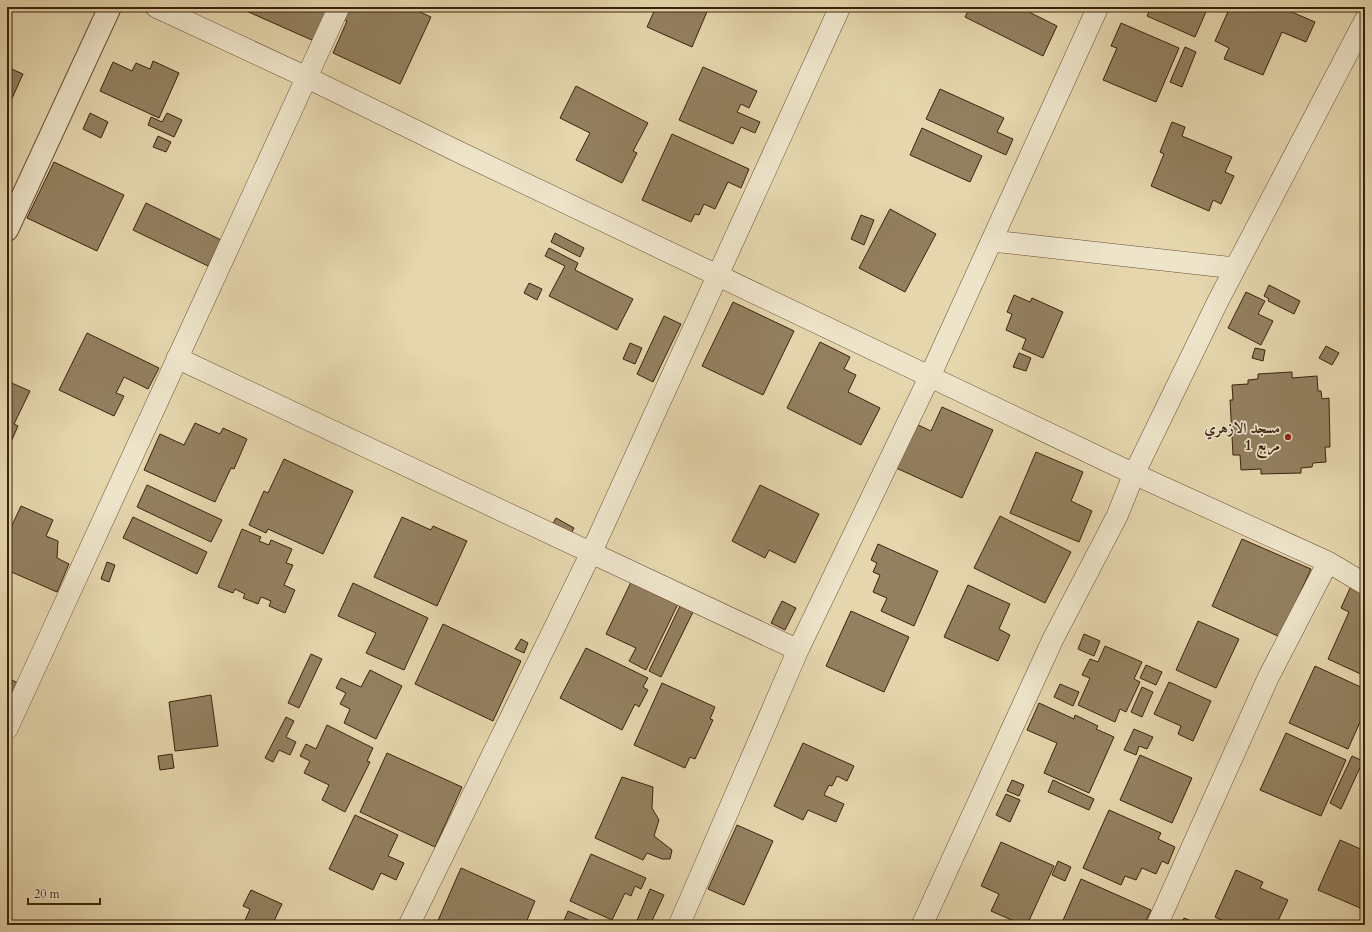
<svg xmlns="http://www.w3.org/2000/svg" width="1372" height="932" viewBox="0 0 1372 932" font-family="Cardo,Amiri,serif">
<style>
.building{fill:#938060;stroke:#3b220c}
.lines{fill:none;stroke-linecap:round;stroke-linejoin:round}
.minor-casing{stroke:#664f34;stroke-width:22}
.tertiary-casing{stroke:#664f34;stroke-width:24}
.minor{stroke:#eee4ca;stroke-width:21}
.tertiary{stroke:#eee4ca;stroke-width:22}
.poi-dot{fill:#8f2418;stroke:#eee4ca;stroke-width:1.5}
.labels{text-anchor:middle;stroke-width:3.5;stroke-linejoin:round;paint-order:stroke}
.poi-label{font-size:15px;font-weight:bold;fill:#3b220c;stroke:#eee4ca;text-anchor:end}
</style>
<rect width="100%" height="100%" fill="#e5d6ad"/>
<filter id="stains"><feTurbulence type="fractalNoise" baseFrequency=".005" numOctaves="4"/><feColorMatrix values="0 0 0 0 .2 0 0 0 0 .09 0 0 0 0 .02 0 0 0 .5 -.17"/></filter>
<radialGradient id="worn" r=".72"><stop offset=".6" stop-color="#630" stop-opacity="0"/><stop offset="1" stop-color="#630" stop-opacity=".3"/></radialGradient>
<!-- building -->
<path class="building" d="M245,7h84l-15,34 -70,-31z
M348,7h61l22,10 -31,67 -67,-31 14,-32 -5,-3z
M656,7h53l-17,40 -45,-20z
M970,7h56l-1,3 32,16 -14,30 -78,-39z
M1151,7h57l-13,30 -48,-21z
M1230,7h50l35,15 -9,20 -24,-10 -19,43 -39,-16 5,-11 -14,-7z
M1121,23l58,25 -23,54 -53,-22 14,-32 -6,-2z
M1185,47l11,5 -14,35 -12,-5z
M153,61l26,12 -20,45 -59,-27 13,-29 19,9 4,-8 14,6z
M7,67l16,7 -14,31h-2z
M703,67l54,24 -8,17 -8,-4 -4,8 23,10 -5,11 -14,-6 -8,17 -54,-24z
M576,86l72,37 -15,28 4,2 -15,30 -46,-23 14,-27 -30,-15z
M940,89l64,29 -7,14 16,7 -7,16 -80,-36z
M90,113l18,9 -7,16 -18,-9z
M167,113l15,7 -8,17 -26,-12 3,-8 11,5z
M1172,122l13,5 -3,9 50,21 -7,15 9,4 -13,28 -8,-4 -4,11 -58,-25 13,-32 -4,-2z
M922,128l60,28 -12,26 -60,-27z
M672,134l77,35 -8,19 -13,-6 -13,27 -11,-5 -5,11 -4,-1 -4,8 -49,-22z
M158,136l13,6 -5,10 -13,-5z
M54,162l70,33 -27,56 -70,-33z
M146,203l75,37 -13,26 -75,-36z
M890,209l46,25 -31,58 -46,-24z
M861,215l13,5 -10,25 -13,-6z
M555,233l29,15 -4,9 -29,-15z
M549,248l29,15 -3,7 58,29 -16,31 -68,-34 16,-30 -20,-10z
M529,283l13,6 -5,11 -13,-7z
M1269,285l31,16 -6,13 -26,-13 1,-2 -5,-3z
M1246,292l19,9 -7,13 15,7 -12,24 -33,-17z
M1014,295l16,7 2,-4 31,14 -20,46 -21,-9 4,-10 -20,-9 6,-16 -5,-2z
M733,302l61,29 -31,64 -61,-29z
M664,316l17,8 -28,58 -16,-8z
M87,333l72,35 -11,21 -24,-12 -8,16 8,3 -10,20 -55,-26z
M820,342l30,15 -6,12 12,6 -8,17 32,16 -19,37 -74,-37z
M630,343l12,5 -7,16 -12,-5z
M1326,346l13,7 -7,12 -13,-7z
M1255,348l10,2 -2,11 -11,-3z
M1019,353l12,5 -5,13 -13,-4z
M1292,372v6l25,-2 1,15h3l1,8 7,-1 1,49h-5l1,15 -13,1 -1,4 -11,1v5l-40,1v-5l-20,1 -1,-15h-7l-3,-55h3l-1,-15 16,-1v-4l10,-1v-5z
M7,381l23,10 -16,33 4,2 -11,25z
M942,407l51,23 -31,68 -68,-31 20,-44 17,8z
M195,423l25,11 3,-6 24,11 -13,30 -3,-1 -16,34 -71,-32 16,-36 24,11z
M1036,452l47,20 -12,29 21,10 -13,31 -69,-29z
M284,459l69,32 -30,63 -55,-25 -2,4 -17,-8 15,-34 4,2z
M147,485l75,35 -11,22 -74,-35z
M760,485l59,29 -24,49 -26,-13 -4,8 -33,-17z
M21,506l32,14 -7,16 12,5 -1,17 12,6 -12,28 -50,-22v-34z
M1000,516l71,36 -26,51 -71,-35z
M133,517l74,35 -10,22 -74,-36z
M402,517l29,13 2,-4 34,15 -30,65 -63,-29z
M556,518l18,10 -5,9 -18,-10z
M242,529l19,8 -2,4 10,4 2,-5 21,9 -6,14 7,2 -9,20 11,5 -10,23 -16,-7 2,-5 -10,-4 -3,7 -15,-6 2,-4 -10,-5 -2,4 -15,-6z
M1242,539l69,30 -31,68 -68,-31z
M878,544l60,27 -24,55 -33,-15 6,-13 -14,-6 7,-17 -7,-3 4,-9 -6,-3z
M107,562l8,3 -6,17 -8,-3z
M631,582l47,22 -32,66 -17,-9 7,-13 -30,-14z
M353,583l75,35 -24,52 -38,-17 10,-20 -38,-17z
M968,585l42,19 -11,25 11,6 -12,26 -54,-24z
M1351,586l14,6v84l-37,-17 21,-47 -8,-4z
M782,601l14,7 -11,22 -14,-7z
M680,606l13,6 -32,65 -12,-6z
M851,611l58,26 -25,55 -58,-26z
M1198,621l41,18 -23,49 -40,-18z
M443,624l78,37 -28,60 -78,-37z
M1084,634l16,7 -6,15 -16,-7z
M521,639l7,4 -4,10 -9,-4z
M1105,646l37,16 -8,17 6,3 -14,30 -6,-3 -5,13 -37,-17 12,-27 -8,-3 8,-16 8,3z
M586,648l62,30 -5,9 5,3 -9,17 -4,-3 -13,26 -62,-32z
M311,654l11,5 -23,49 -11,-5z
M1146,665l16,7 -6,13 -16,-7z
M1315,666l50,23v22l-17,38 -59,-26z
M370,670l32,16 -26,53 -32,-16 6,-14 -10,-5 6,-11 -10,-5 5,-10 20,9z
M7,678l20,9 -20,25z
M1169,682l42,19 -18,40 -15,-7 3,-8 -27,-12z
M662,683l53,24 -5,12 3,1 -18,39 -5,-2 -5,11 -51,-23z
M1060,684l19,8 -6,14 -19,-9z
M1142,687l11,5 -11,25 -11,-5z
M211,695l7,51 -43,5 -6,-49z
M1039,703l35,16 1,-4 23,11 -2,3 18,8 -25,56 -45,-20 13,-30 -30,-13z
M286,717l8,4 -8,16 10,5 -6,13 -11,-5 -6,12 -8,-4z
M327,725l46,23 -6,13 3,1 -25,50 -23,-12 7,-15 -25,-12 6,-12 -10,-5 6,-12 10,5z
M1134,729l19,8 -6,12 -8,-3 -3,9 -12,-5z
M1286,733l60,27 -25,56 -61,-26z
M803,743l51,23 -7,15 -10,-5 -5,10 -3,-1 -5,10 20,9 -8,18 -28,-12 -5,10 -29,-14z
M387,753l75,34 -27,60 -75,-35z
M172,754l2,14 -14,2 -2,-14z
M1140,755l52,23 -20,45 -52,-23z
M1352,756l11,5 -22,48 -11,-6z
M622,777l31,10 -1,21 7,12 -5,16 18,14 -2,9h-8l-15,-6 -4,7 -48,-22z
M1012,780l12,5 -5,11 -12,-5z
M1053,780l41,19 -5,11 -41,-18z
M1006,794l14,6 -10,22 -14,-7z
M1109,810l52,23 -3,6 17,8 -7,17 -6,-3 -6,13 -14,-6 -6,12 -11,-4 -4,9 -38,-17z
M355,815l43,20 -10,21 16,7 -8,17 -15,-7 -8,17 -44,-21z
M737,825l36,16 -29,64 -36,-16z
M1340,840l25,11v59l-47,-20z
M1001,842l53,24 -27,59h-4l-32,-14 8,-17 -18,-8z
M591,854l55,24 -5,11 -6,-3 -4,10 -6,-3 -13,27 -42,-19z
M1058,861l13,6 -6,14 -13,-6z
M461,868l74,33 -10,24h-89z
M1236,870l27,12 -3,6 28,12 -12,25h-44l-17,-8z
M1081,879l70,31 -7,15h-83z
M650,889l14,6 -14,30h-9l-5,-2z
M251,890l31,14 -8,17 4,2 -1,2h-34l7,-16 -7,-3z
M568,911l32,14h-38z
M1184,918l17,7h-20z"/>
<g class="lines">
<!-- minor casing -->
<g class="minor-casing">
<path id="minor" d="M156,7l150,70 155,76 673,321 194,88 37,22
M992,241l243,27
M177,358c207,98 415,193 621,292
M7,729l332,-722
M409,925l183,-374 248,-544
M679,925l119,-275 132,-274 168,-369
M922,925l131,-286 64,-123 17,-42 84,-173 147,-281
M1157,925l111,-247 60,-116"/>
</g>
<!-- tertiary casing -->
<g class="tertiary-casing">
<path id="tertiary" d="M7,230l103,-223"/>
</g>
<!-- minor -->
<use href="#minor" class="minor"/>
<!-- tertiary -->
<use href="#tertiary" class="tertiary"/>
</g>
<!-- markers -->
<circle class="poi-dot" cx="1288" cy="437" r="4"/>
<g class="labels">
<!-- poi labels -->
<g class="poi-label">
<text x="1280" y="433">مسجد الازهري<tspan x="1280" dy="17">مربع 1</tspan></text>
</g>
</g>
<!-- margin -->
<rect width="1372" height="932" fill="none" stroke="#e5d6ad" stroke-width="24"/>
<rect x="8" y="8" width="1356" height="916" fill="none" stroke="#3b220c" stroke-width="2"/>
<rect x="12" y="12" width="1348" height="908" fill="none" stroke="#3b220c"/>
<!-- scale -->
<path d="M28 898v6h72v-6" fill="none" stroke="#3b220c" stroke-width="2"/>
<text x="34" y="898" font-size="12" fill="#3b220c" stroke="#eee4ca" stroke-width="3" paint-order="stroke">20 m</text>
<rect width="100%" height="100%" filter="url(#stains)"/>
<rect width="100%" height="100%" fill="url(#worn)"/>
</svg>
